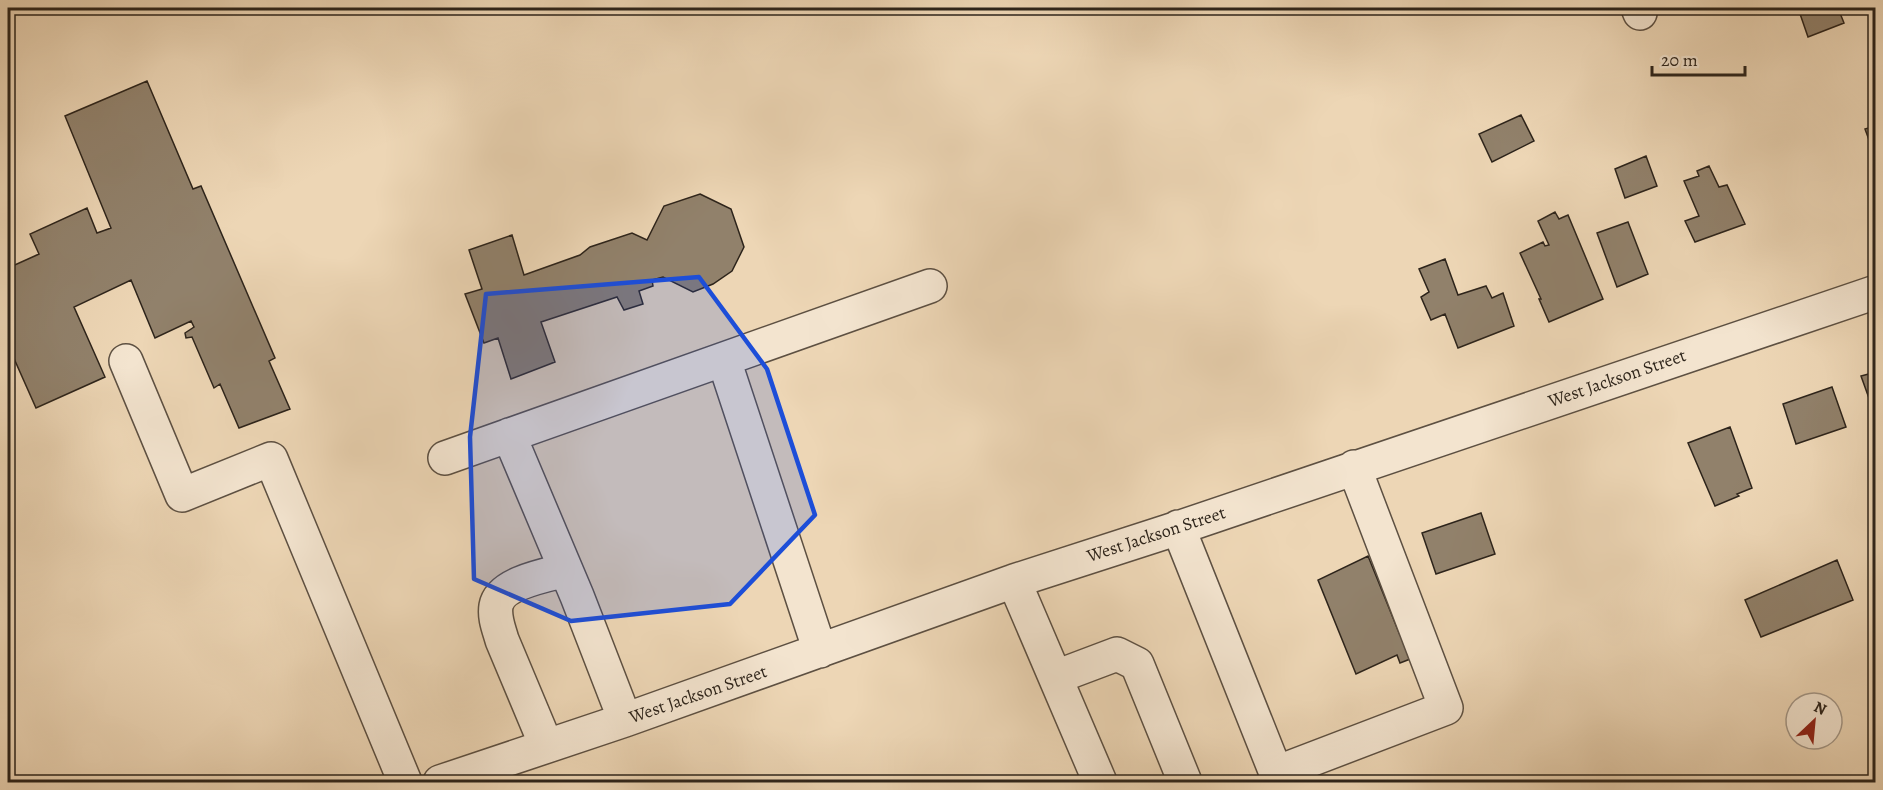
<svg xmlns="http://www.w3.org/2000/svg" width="1883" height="790" viewBox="0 0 1883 790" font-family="Alegreya,serif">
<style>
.building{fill:#91816b;stroke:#2d241b;stroke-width:1.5}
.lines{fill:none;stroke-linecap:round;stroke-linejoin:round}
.minor-casing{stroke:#5d5042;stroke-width:36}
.minor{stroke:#f3e4cf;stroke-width:33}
.marked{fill:#1d4ed8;fill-opacity:0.2;stroke:#1d4ed8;stroke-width:4.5;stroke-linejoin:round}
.labels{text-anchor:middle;stroke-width:6;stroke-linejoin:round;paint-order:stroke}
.street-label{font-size:18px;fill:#2d241b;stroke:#f3e4cf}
</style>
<rect width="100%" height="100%" fill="#edd6b5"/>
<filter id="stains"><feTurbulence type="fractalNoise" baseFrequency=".00333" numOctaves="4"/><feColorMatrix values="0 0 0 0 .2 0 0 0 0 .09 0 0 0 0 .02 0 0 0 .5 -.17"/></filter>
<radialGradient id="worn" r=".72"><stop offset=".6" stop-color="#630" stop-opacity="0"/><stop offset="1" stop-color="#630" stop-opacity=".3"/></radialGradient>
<!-- building -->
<path class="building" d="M1798,8h40l6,15 -36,14z
M147,81l46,108 8,-3 74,172 -6,3 21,48 -51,19 -19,-44 -6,4 -22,-51 -6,1 -1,-5 9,-6 -3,-6 -36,17 -24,-58 -57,27 31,70 -69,31 -28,-63v-77l31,-14 -9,-20 57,-26 10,25 14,-5 -46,-112z
M1521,115l13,26 -42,21 -13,-28z
M1876,126v33l-11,-30z
M1646,156l11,30 -32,12 -10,-29z
M1709,166l10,21 8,-2 18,39 -50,18 -10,-21 14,-5 -15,-35 15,-5 -2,-5z
M700,194l31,15 13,38 -12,24 -19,13 -20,8 -30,-15 -11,3 1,6 -14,5 4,13 -19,6 -7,-13 -76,25 14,40 -44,17 -13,-41 -14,5 -19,-49 17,-5 -13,-39 43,-15 12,40 56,-20 10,-8 42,-14 15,7 17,-34z
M1555,212l4,7 9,-4 35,84 -54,23 -10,-23h2l-21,-46 23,-11 2,4 4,-1 -11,-24z
M1628,222l20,52 -31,13 -20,-54z
M1445,259l13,36 28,-9 6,12 11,-5 11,33 -56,22 -13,-34 -14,6 -10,-23 8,-5 -10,-23z
M1876,372v43h-1l-14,-39z
M1832,387l14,40 -50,17 -13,-40z
M1730,427l22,61 -15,6 2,2 -24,10 -27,-63z
M1481,513l14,41 -59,20 -14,-41z
M1368,556l32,79 5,-2 13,23 -18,7 -3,-8 -41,19 -38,-94z
M1837,560l16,40 -92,37 -16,-37z"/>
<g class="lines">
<!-- minor casing -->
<g class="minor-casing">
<path id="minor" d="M1638,8l2,5
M724,360l96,291
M126,361l56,134 89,-36 134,323
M509,435l68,161 48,124
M445,458l485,-172
M1178,527l98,246 170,-65 -92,-241
M1014,581l86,201
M1056,677l61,-23 20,10 48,118
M546,745l-44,-105c-3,-11 -8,-22 -6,-34 4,-23 51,-31 70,-36
M440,782l185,-62 389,-139 155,-50 707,-239"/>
</g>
<!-- minor -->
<use href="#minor" class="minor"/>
</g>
<!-- marked area -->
<path class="marked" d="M699,277l68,92 48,146 -85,89 -159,17 -97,-42 -4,-142 16,-143z"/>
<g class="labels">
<!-- street labels -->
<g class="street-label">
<text transform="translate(1617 378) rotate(-19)" y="6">West Jackson Street</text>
<text transform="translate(1156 534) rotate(-18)" y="6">West Jackson Street</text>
<text transform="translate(698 694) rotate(-19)" y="6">West Jackson Street</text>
</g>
</g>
<!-- margin -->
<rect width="1883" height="790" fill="none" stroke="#edd6b5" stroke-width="30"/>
<rect x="9" y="9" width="1865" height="772" fill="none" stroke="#2d241b" stroke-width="3"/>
<rect x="15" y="15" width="1853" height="760" fill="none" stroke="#2d241b" stroke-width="1.5"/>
<!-- north arrow -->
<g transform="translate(1814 721) rotate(26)"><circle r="28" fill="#f3e4cf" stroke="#a49787" stroke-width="1.5"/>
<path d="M0-4.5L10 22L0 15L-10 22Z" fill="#8f2418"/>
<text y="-9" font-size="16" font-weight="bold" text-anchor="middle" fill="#2d241b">N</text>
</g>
<!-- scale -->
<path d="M1652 66v9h93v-9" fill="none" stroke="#2d241b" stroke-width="3"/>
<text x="1661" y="66" font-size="18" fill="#2d241b" stroke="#f3e4cf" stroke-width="4.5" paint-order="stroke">20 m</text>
<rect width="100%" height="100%" filter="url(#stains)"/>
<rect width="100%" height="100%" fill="url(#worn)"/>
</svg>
